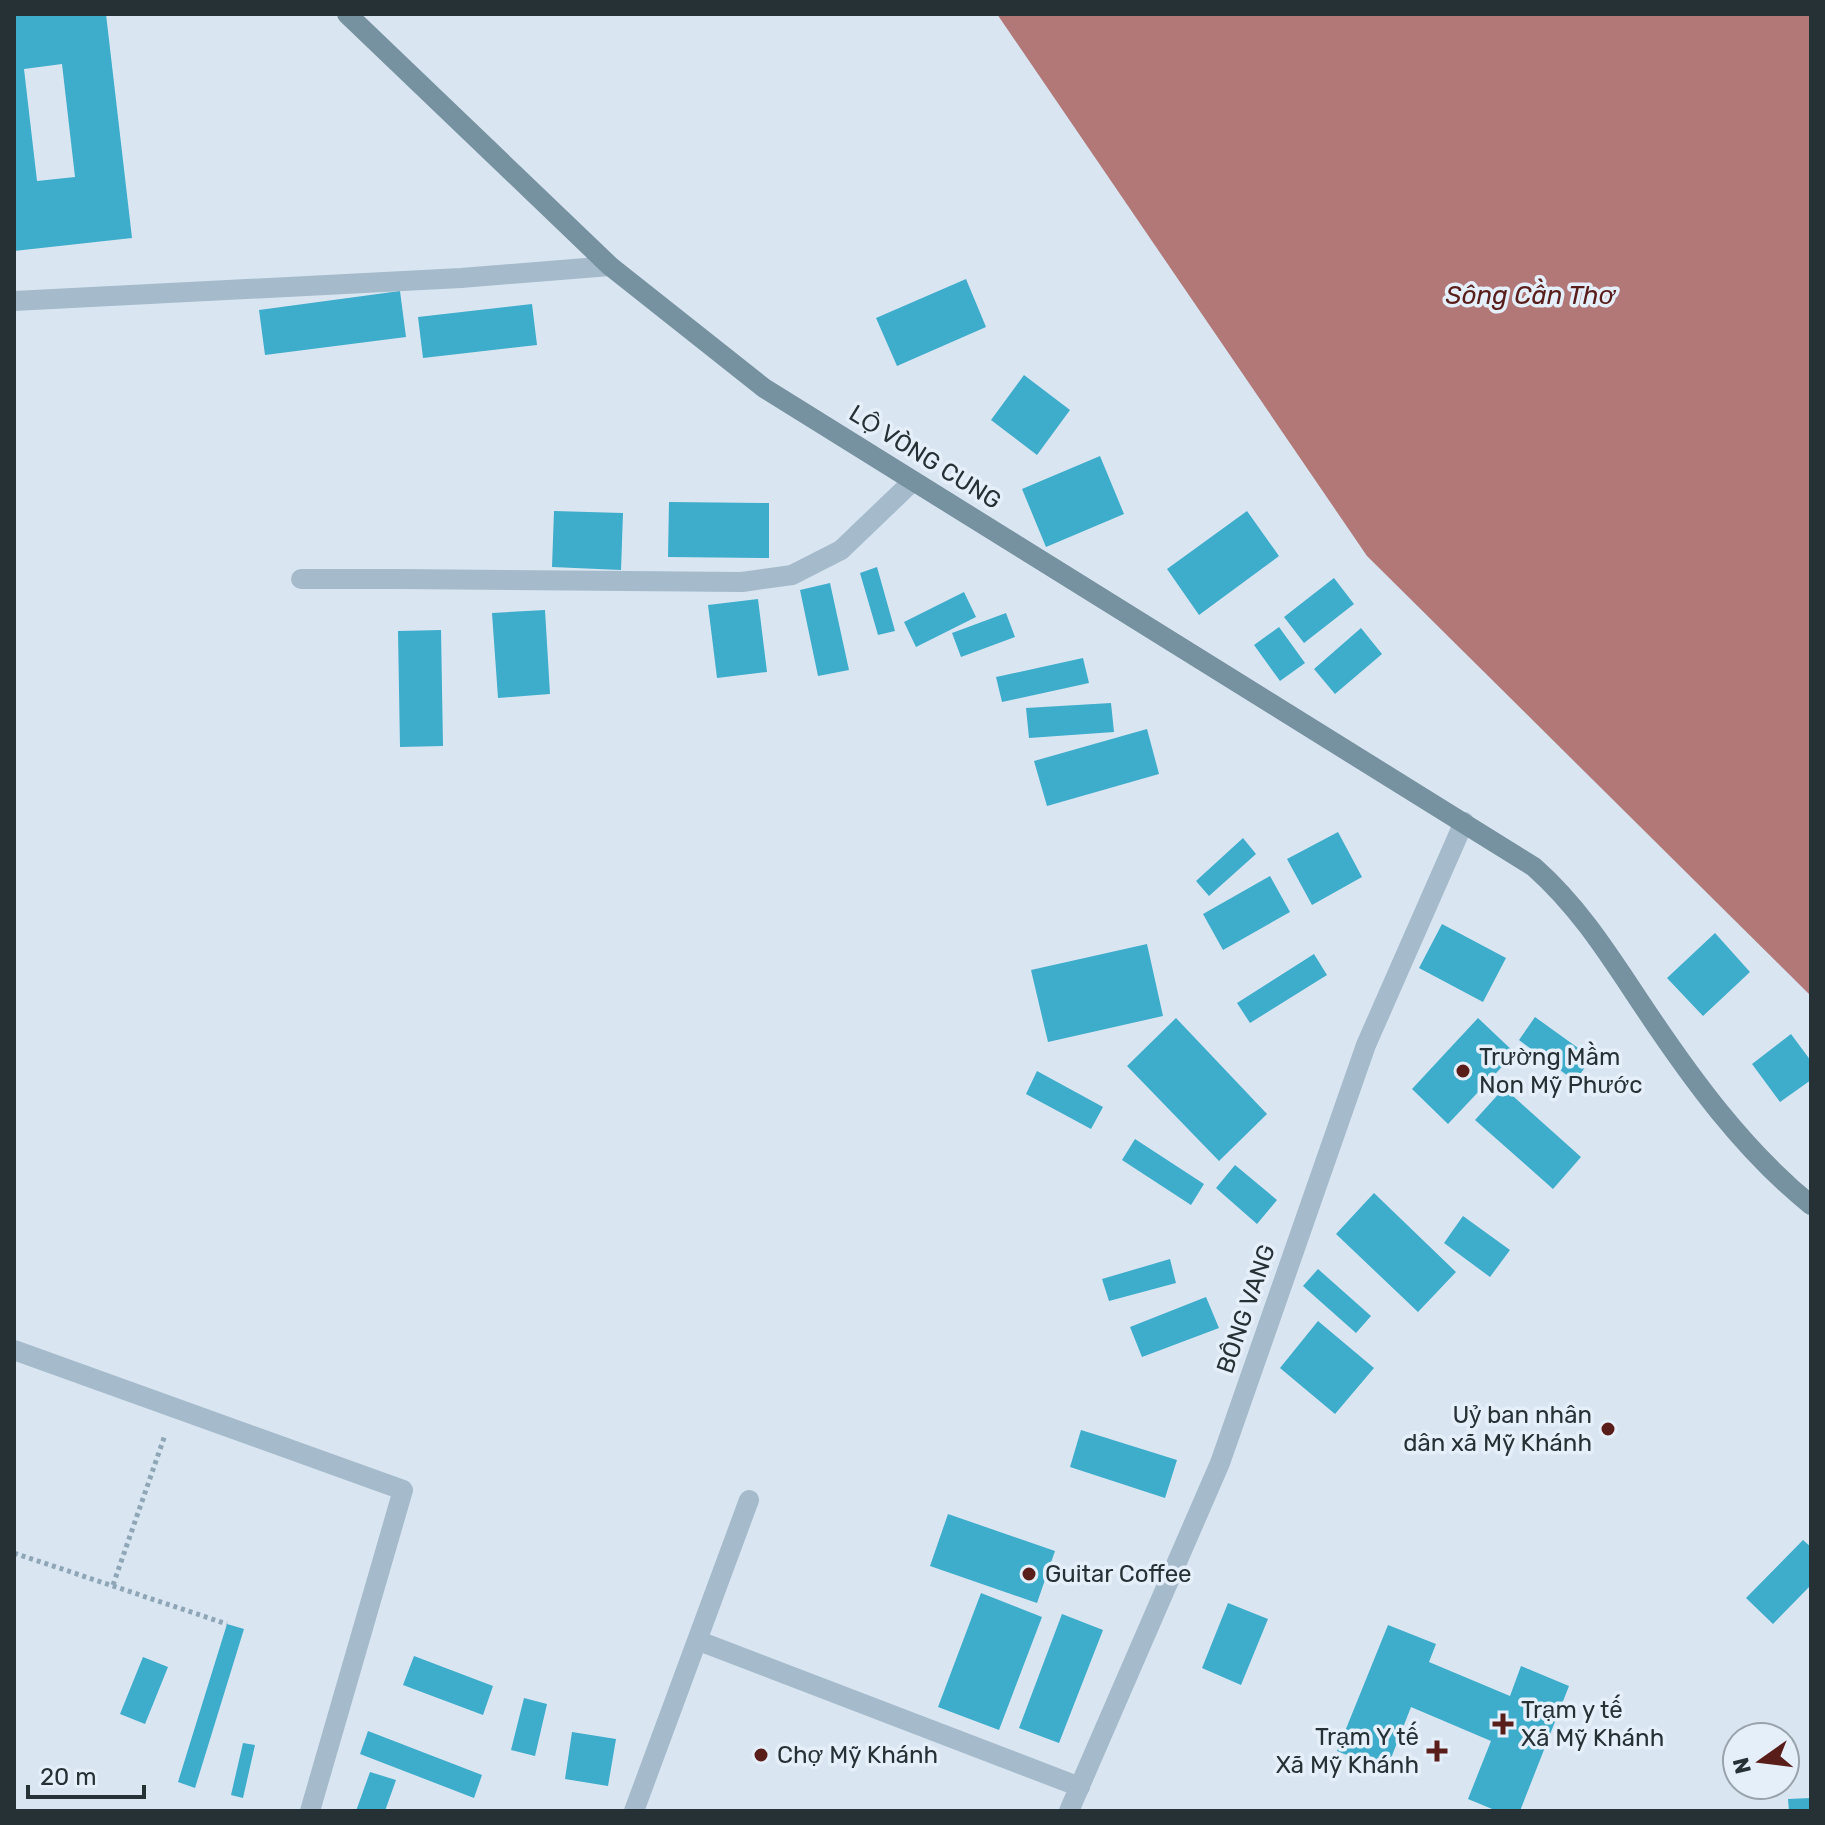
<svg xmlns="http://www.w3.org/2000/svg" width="1825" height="1825" viewBox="0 0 1825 1825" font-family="Rubik,sans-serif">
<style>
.water{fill:#b17877}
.building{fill:#3eaccb;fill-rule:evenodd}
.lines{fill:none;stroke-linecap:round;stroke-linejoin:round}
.path{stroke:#8fa6b7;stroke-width:5;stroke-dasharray:4 4;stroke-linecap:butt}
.service{stroke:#a5bacb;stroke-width:20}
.minor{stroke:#a5bacb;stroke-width:20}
.tertiary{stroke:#a5bacb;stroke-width:20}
.secondary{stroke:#76919f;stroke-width:20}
.poi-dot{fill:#591d1a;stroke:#e5effa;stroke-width:3}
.labels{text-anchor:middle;stroke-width:7;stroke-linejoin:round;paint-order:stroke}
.street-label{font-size:24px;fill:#263136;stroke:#e5effa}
.poi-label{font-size:24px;fill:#263136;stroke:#e5effa;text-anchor:start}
.water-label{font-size:26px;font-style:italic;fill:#591d1a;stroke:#e5effa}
</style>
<rect width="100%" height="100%" fill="#d9e6f2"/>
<!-- water -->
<path class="water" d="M997,14h814v982l-444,-440z"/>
<!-- building -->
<path class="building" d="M14,14h92l26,224 -118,13zM62,64l13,113 -38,4 -13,-112z
M966,279l20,48 -89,39 -21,-48z
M400,291l6,46 -141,18 -6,-45z
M532,304l5,41 -114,13 -5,-41z
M1024,375l46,35 -33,45 -46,-35z
M1100,456l24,58 -78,33 -24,-58z
M669,502l100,1v55l-101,-1z
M554,511l69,2 -2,57 -69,-3z
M1247,511l32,45 -80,59 -32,-46z
M877,567l18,64 -17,4 -18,-62z
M1334,578l20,26 -50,39 -20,-26z
M830,583l19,87 -31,6 -18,-86z
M964,592l12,25 -60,30 -12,-25z
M758,599l9,73 -50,6 -9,-73z
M545,610l5,84 -52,4 -6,-85z
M1006,613l9,24 -54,20 -9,-24z
M1279,627l26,36 -25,18 -26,-36z
M1361,628l21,26 -47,40 -21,-25z
M441,630l2,116 -43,1 -2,-116z
M1083,658l6,25 -87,19 -6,-25z
M1111,703l3,29 -85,6 -3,-30z
M1147,729l12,45 -112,32 -13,-45z
M1338,832l24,45 -50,28 -25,-46z
M1243,838l13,16 -47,42 -13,-15z
M1270,876l20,36 -67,38 -20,-36z
M1442,924l64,34 -23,44 -64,-34z
M1715,933l35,39 -47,44 -36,-38z
M1147,944l16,72 -115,26 -17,-72z
M1314,954l13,21 -77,48 -13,-20z
M1535,1017l57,41 -17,23 -56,-41z
M1176,1018l91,96 -48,47 -92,-95z
M1478,1018l37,35 -67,71 -36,-35z
M1791,1034l20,27v19l-31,22 -28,-38z
M1037,1071l66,36 -12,22 -65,-35z
M1504,1088l77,69 -28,32 -78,-69z
M1135,1139l69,45 -13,21 -69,-45z
M1235,1165l42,35 -20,24 -41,-36z
M1374,1193l82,79 -38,40 -82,-78z
M1463,1216l47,34 -20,27 -46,-34z
M1170,1259l6,24 -67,18 -7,-22z
M1318,1269l53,47 -15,17 -53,-47z
M1206,1297l13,31 -77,29 -12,-30z
M1318,1321l56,47 -39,46 -55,-46z
M1081,1430l96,30 -12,38 -95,-31z
M948,1514l107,37 -18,52 -107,-37z
M1803,1540l8,7v38l-38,39 -27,-26z
M981,1593l61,24 -43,113 -61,-23z
M1228,1603l40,16 -27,66 -39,-17z
M1062,1614l41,16 -44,113 -40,-15z
M227,1624l17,5 -49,159 -17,-6z
M1388,1625l48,19 -7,18 81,34 11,-30 48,20 -49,125h-23l-29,-12 23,-58 -80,-34 -25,64 -49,-20z
M414,1656l79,30 -10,29 -80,-30z
M143,1657l25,10 -23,57 -25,-10z
M524,1698l23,6 -12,52 -24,-6z
M368,1731l114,44 -8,23 -114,-44z
M572,1732l44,7 -8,47 -43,-7z
M243,1743l12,2 -12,53 -12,-3z
M370,1772l26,8 -11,31h-29z
M1811,1798v13h-22l-1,-12z"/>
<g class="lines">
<!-- path -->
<path class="path" d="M14,1553l213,71
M113,1585l52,-150"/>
<!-- service -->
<path class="service" d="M301,579h96"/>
<!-- minor -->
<path class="minor" d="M14,301l447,-23 149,-12
M397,579l345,3 50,-7 49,-25 72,-69
M14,1350l389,140 -93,321
M699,1641l381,146
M634,1811l115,-311"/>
<!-- tertiary -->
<path class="tertiary" d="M1069,1811l151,-348 146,-418 98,-223"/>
<!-- secondary -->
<path class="secondary" d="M347,14l263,252 154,122 770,479c46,41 75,88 109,139 48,72 100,144 168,199"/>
</g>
<!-- markers -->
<g class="poi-dot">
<circle cx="1463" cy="1071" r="8"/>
<circle cx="1608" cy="1429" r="8"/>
<circle cx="1029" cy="1574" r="8"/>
<path d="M1499 1712h8v8h8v8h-8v8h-8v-8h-8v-8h8z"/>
<path d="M1433 1739h8v8h8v8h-8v8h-8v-8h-8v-8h8z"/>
<circle cx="761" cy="1755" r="8"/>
</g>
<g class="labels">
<!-- street labels -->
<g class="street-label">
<text transform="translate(925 457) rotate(32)" y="8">LỘ VÒNG CUNG</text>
<text transform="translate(1246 1309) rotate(-71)" y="8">BÔNG VANG</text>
</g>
<!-- poi labels -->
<g class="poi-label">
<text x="1479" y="1065">Trường Mầm<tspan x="1479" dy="28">Non Mỹ Phước</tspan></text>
<text x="1592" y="1423" text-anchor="end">Uỷ ban nhân<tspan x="1592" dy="28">dân xã Mỹ Khánh</tspan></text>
<text x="1045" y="1582">Guitar Coffee</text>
<text x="1521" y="1718">Trạm y tế<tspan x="1521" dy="28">Xã Mỹ Khánh</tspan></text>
<text x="1419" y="1745" text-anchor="end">Trạm Y tế<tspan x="1419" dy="28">Xã Mỹ Khánh</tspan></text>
<text x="777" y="1763">Chợ Mỹ Khánh</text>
</g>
<!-- water labels -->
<g class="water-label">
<text x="1530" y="304">Sông Cần Thơ</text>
</g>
</g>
<!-- border -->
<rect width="1825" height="1825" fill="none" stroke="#263136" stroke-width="32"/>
<!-- north arrow -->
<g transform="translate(1761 1761) rotate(256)"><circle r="38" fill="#e5effa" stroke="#99a3ac" stroke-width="2"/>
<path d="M0-6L14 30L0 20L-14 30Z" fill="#591d1a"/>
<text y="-12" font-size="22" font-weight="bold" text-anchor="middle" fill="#263136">N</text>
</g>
<!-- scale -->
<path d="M28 1785v12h116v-12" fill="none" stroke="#263136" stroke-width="4"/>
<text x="40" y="1785" font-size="24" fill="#263136" stroke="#e5effa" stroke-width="6" paint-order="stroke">20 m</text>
</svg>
